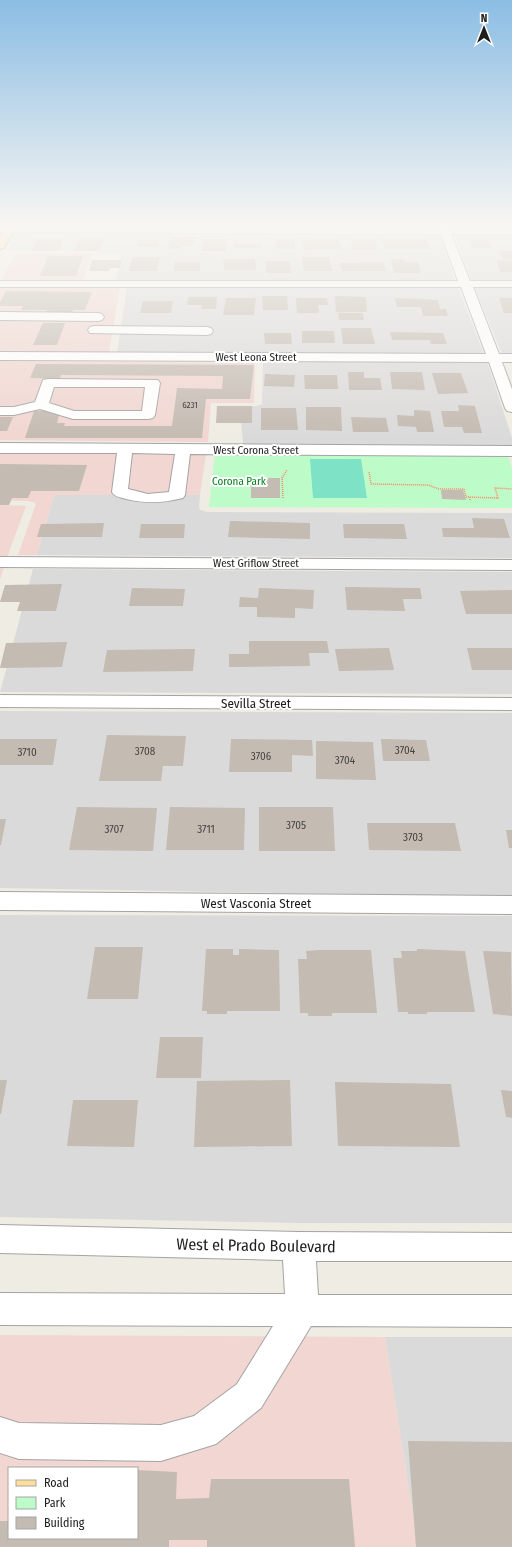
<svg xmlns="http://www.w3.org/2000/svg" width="512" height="1547" viewBox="0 0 512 1547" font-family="'Fira Sans Condensed',sans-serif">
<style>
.residential{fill:#dbdada}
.commercial{fill:#f1d6d1;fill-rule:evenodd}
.park{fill:#bdfcc9}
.pitch{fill:#7de2c6}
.building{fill:#c4bbb2}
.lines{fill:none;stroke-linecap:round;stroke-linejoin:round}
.minor-casing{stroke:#a4a4a4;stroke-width:2}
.major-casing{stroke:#977500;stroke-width:2}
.path{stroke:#ff8564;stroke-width:1.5;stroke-dasharray:1 1;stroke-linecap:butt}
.minor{fill:#fff;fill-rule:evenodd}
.major{fill:#ffde98;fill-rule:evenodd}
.labels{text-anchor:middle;stroke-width:4;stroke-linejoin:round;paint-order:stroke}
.far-number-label{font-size:9px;fill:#474442}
.far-street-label{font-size:11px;fill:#1d1d1d;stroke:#fff}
.far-park-label{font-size:11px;fill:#06801e;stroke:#fff}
.number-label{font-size:11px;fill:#474442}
.street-label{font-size:13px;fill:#1d1d1d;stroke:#fff}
.near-street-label{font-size:16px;fill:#1d1d1d;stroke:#fff}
</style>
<rect width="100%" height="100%" fill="#efece3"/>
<!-- residential -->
<path class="residential" d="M20,223h415l2,5 -419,-1z
M450,223h62v6l-60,-1z
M15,232l424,1 16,48h-339l5,-27 -22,-1 -6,-2 -87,-1z
M454,233h58v48h-40z
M127,287h331l26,67 -367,-1z
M474,287h38v67h-10z
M262,361h225l25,77v8l-269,-2 -3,-37 17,-1 5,-2 1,-41z
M54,495h146l-1,12 1,3 8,2 304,1v45l-475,-3z
M33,569l479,3v122l-512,-2z
M0,711l512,2v184l-512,-9z
M0,915l512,1v307h-214l-298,-6z
M385,1337h127v210h-94z"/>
<!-- commercial -->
<path class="commercial" d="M92,253l-11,34 39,1 -11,64h-109v-69l15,-29z
M0,361l255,2 -1,40h-43l-3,39 -208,-2z
M0,453l206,1 -6,41h-146l-17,60h-19l18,-51 -3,-2 -5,-1 -28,-1z
M0,505l26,1 -16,43 -10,31z
M0,1335l385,2 33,210h-418zM9,1468h128v70h-128z"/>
<!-- park -->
<path class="park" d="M215,454l293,2 4,12v40l-303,-1z"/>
<!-- pitch -->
<path class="pitch" d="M310,459h51l6,39h-54z"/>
<!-- building -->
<path class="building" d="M170,237h25l-1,9h-13l-1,3h-12z
M37,239h26l-4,12h-27z
M79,239h25l-5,12h-25z
M203,239h24l-1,12h-24z
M276,239h18l1,10h-18z
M338,239l3,10 -37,1 -2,-10z
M352,239h24l1,11h-26z
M382,239h44l4,10h-45z
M139,240h21l-2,7 -21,-1z
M470,240h18l4,8h-19z
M234,244h27v4h-26z
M499,251h13v8h-9z
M48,256h35l-7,20h-36z
M132,257h28l-3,14h-28z
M302,257h27l3,14h-28z
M223,259h32l1,11h-32z
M391,259h13l1,3h13l3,11h-27z
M92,260h30l-2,8h-10l-1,3h-20z
M496,260l16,1v11h-11z
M266,261h24l1,12h-25z
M175,262h25v9h-26z
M383,262l3,9h-44l-3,-8z
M6,291l86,1 -7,18h-12l-2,4h-26l2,-4h-26l2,-4h-23v-4z
M262,296h25l1,14h-25z
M335,296l31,1 1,15h-31z
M188,297h29l-1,12h-15l1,-4h-15z
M226,298h30l-2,17h-31z
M296,298h31l1,7h-10l1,8h-22z
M395,298l43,2 2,9h6l2,7h-25l-2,-9h-24z
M499,298h13v15h-8z
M143,301h30l-2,12h-31z
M338,313h25l1,7h-25z
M43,323h22l-8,22h-24z
M341,328h30l4,16h-32z
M302,331h32l1,12h-33z
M390,332l53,1 4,11h-16l-1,-4h-38z
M264,333h27l1,11h-27z
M36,364l218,1 -4,34h-44l-4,39h-177l9,-27h26l-3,12h8l-1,3h108l5,-38 45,1 1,-13 -162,-1 -1,4 -30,-1z
M348,372h16v6h16l2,12h-33z
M390,372h32l3,18 -33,-1z
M432,373h29l7,20 -30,1z
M265,374l30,1 -1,12 -30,-1z
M304,375h33l1,14h-33z
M458,405l17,1 7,27h-18l-2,-6h-18l-3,-16h18z
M217,406h35v17h-36z
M306,407h35l1,24 -36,-1z
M261,408h35l2,22h-37z
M414,410l16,1 4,21h-17l-1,-5 -18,-1 -1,-11 17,1z
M0,417h13l-6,14h-7z
M351,417l35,1 3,14h-36z
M0,464l87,1 -8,26h-48l-3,7h-16l-3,7h-9z
M251,478h29v20h-29z
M441,490h22l3,10 -24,-1z
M472,518l32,1 6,19 -67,-1 -1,-9h32z
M230,521l80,2v16l-82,-2z
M104,523l-2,14h-65l4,-13z
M141,524h44l-1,14h-45z
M343,524h61l3,15 -63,-1z
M62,584l-6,27h-39l3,-9h-20l5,-17z
M345,587l75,1 2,11h-19l2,12 -58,-1z
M132,588l53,1 -2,17h-54z
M259,588l55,2 -1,19 -18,-1v10l-38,-1v-10h-18l1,-10 18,1z
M512,590v24h-46l-6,-23z
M249,641h78l2,12h-20l1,13 -81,1v-13h20z
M67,642l-5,25 -62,1 6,-25z
M389,648l5,22 -55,1 -4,-22z
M467,648h45v22h-40z
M195,649l-2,22 -90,1 4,-22z
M107,735l79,1 -3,30h-20l-2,15h-62z
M0,739h57l-4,26h-53z
M231,739l81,1 1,16 -21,-1v17h-63z
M381,739l45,1 4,21h-47z
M316,741l57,1 3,38 -60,-1z
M77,807l80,1 -4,43 -84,-1z
M170,807l75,1 -1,42h-78z
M259,807h74l2,44h-76z
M0,819h6l-5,26h-1z
M367,823h88l6,28 -92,-1z
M506,830h6v18h-3z
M95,947h48l-5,52h-51z
M206,949h27v6h6v-6l40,1 1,61h-53v3h-20v-3h-5z
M417,949l48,2 10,61h-48v2h-19v-2h-10l-5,-54h9l-1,-7h16z
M319,950h52l6,63h-45v3h-24v-3h-8l-2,-54h9l-1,-8z
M483,951l28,1 1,64 -19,-2z
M160,1037h43l-2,41h-45z
M0,1080h7l-6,34h-1z
M290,1080l2,66 -98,1 3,-66z
M335,1082l116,2 9,63 -122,-1z
M501,1090l11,1v27l-6,-1z
M73,1100h65l-4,47 -67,-1z
M408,1441l104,1v105h-96z
M137,1470l40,2 -1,27 33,-1 2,-19h138l6,68h-148v-7h-38v7h-169v-26h9v17h128z"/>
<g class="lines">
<!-- minor casing -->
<g class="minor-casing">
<path id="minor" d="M437,223h10l2,5h63v6h-61l19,47h42v6h-39l26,67h13v8h-10l10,27v23l-5,-1 -2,-3 -16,-46 -489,-2v-8l486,2 -25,-67h-461v-6h458l-17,-47 -441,-2v-6l439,2z
M0,312l98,1 4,1 2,3 -2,3 -4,1 -98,-1z
M94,326l113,1 4,1 2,3 -2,3 -4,1 -117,-2 -2,-3 2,-3z
M48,379l110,1 2,3 -5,32 -2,3 -5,1h-75l-33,-10 -26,6h-14v-8h14l21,-5 8,-22zM54,387h91l-3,24h-68l-25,-8z
M0,443l512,3v10l-322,-2 -5,41 -2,3c-20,5 -37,6 -57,1 -6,-2 -11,-2 -14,-7l5,-39h-117zM132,453l43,1 -6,38 -21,2 -20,-5z
M0,557l512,3v10l-512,-3z
M0,695l512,3v12l-512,-3z
M0,892l512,4v18l-512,-4z
M0,1225l299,7 213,1v28h-196l2,34h194v32l-201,-1 -50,82 -45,36 -55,17 -142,-2 -19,-6v-36l19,6 142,2 33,-9 43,-32 36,-58 -273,-1v-32l285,1 -2,-34 -283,-7z"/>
</g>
<!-- major casing -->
<g class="major-casing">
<path id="major" d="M8,223h10l-14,25 -4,1v-12z"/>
</g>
<!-- path -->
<path class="path" d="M369,472l2,12 57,1 11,4h25l2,8 32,1 -3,-10 17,1
M470,497v4
M283,498l-1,-20 5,-8"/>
<!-- minor -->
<use href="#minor" class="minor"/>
<!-- major -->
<use href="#major" class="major"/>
</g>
<!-- sky -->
<linearGradient id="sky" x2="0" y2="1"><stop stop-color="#8bbde4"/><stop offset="0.51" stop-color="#f8f6f2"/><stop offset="1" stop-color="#f8f6f2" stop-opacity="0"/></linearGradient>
<rect width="512" height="439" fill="url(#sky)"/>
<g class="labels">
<!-- far-number labels -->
<g class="far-number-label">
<text x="190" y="408">6231</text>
</g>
<!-- far-street labels -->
<g class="far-street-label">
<text x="256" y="361">West Leona Street</text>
<text x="256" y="454">West Corona Street</text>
<text x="256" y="567">West Griflow Street</text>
</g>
<!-- far-park labels -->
<g class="far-park-label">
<text x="239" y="485">Corona Park</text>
</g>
<!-- number labels -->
<g class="number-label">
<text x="405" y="754">3704</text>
<text x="145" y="755">3708</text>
<text x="27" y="756">3710</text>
<text x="261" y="760">3706</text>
<text x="345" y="764">3704</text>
<text x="296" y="829">3705</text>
<text x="114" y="833">3707</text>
<text x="206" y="833">3711</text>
<text x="413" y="841">3703</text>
</g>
<!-- street labels -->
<g class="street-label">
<text x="256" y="708">Sevilla Street</text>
<text x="256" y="908">West Vasconia Street</text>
</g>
<!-- near-street labels -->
<g class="near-street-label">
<text transform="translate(256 1245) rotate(1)" y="6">West el Prado Boulevard</text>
</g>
</g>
<!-- legend -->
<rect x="8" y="1467" width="130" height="72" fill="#ffffff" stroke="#a5a5a5"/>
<rect x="16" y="1480" width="20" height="6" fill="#ffde98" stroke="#a5a5a5"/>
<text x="44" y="1487" font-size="12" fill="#1d1d1d">Road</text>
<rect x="16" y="1497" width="20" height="12" fill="#bdfcc9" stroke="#a5a5a5"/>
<text x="44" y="1507" font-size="12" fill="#1d1d1d">Park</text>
<rect x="16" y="1517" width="20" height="12" fill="#c4bbb2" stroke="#a5a5a5"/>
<text x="44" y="1527" font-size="12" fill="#1d1d1d">Building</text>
<!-- north arrow -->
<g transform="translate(484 28)" stroke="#ffffff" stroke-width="3" paint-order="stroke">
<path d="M0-3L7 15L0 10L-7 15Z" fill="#1d1d1d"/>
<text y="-6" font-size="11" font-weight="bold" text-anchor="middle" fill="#1d1d1d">N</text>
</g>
</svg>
